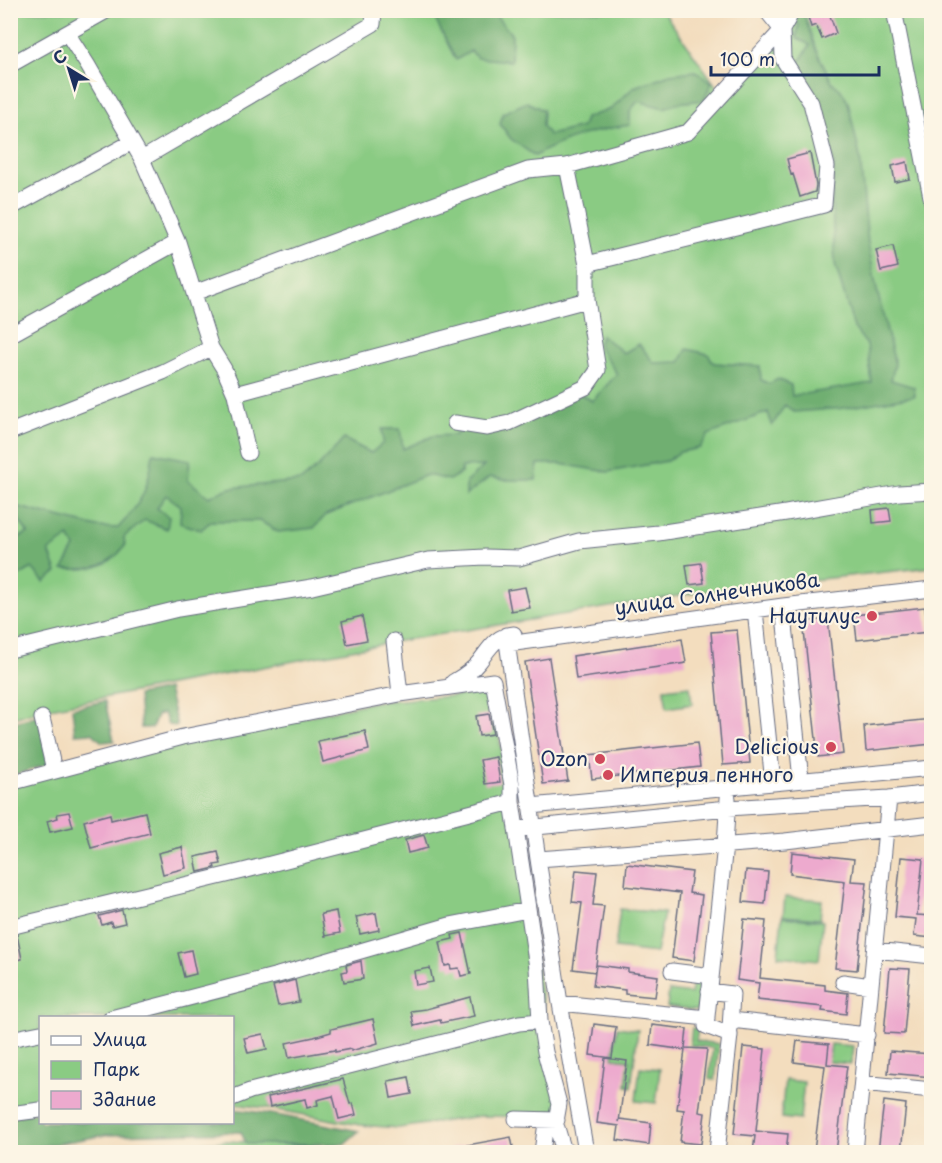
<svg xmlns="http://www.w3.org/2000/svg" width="942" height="1163" viewBox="0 0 942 1163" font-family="'Playpen Sans',sans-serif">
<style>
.green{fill:#8acb83;stroke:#527d70;stroke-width:1.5}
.forest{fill:#6faf71;stroke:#456f68;stroke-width:1.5}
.building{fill:#edaace}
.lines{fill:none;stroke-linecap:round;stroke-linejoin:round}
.minor-casing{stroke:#676c80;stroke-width:17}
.minor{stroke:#fff;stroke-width:15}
.poi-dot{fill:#d1495b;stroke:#fcf5e5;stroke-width:2}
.labels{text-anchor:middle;stroke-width:4.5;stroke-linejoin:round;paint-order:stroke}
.street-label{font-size:20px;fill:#1b2f5e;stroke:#fcf5e5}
.poi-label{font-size:20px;fill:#1b2f5e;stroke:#fcf5e5;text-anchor:end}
</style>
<rect width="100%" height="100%" fill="#fcf5e5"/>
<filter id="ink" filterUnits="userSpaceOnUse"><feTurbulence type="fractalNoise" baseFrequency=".0167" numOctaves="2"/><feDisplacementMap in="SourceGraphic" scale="12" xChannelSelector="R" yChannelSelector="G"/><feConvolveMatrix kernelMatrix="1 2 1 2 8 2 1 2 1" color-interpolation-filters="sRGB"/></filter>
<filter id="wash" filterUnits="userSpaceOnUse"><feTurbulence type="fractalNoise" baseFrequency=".008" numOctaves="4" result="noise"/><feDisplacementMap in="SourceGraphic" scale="24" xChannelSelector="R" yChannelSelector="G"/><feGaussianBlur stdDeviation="1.35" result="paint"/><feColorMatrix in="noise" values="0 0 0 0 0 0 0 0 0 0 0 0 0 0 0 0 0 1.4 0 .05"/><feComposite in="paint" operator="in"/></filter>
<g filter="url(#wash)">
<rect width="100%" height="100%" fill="#f3ddbe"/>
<!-- green -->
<path class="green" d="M11,11h652l63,89 74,-89h131v556l-229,25 -309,50 -353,68 -29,9z
M690,686l2,18 -25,4 -3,-19z
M492,693l68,415 -18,9 -62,-1 -81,12 -39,-3 -93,-17 -34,-4 -1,-86h-192v89l-29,5 -1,-327 31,-10 333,-73z
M785,897l37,3 -2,19 -37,-3z
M620,909l44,4 -8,40 -41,-5z
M782,917l41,4 -4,39 -41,-4z
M693,980l8,1 -4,30 -30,-4 2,-16 22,3z
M617,1027l21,3 -7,57 -5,-1 3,-26 -16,-2z
M692,1028l6,1 -2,12 23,3 -4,36 -6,-1 4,-31 -23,-3z
M831,1044l22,2 -2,18 -22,-2z
M640,1067l20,2 -4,34 -20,-2z
M785,1080l19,2 -4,38 -19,-2z
M227,1141l114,7 -1,4h-269z"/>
<!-- forest -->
<path class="forest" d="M431,11h61l20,24 -1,26 -34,-3 -6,-7 -15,9z
M797,11h6l13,39 16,32 9,8 7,12 12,55 8,86 8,43 19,78 -4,16 23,7 1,9 -70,12 -51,4 -9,-7 -13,21 -4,-14 -60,23 -8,13 -20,4 -13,9 -59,11 -48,-8h-22l-2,16h-32l-14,-3 -24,18v-13l18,-16 -22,1 -1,6 -12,7 -22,-5 -101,40 -12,13 -36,4 -18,-11h-49l-10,9 -21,-7 1,-17 -15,-11 -9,13 12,9 -2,12 -22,-9 -21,17 1,9c-18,23 -35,24 -62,23l12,-22 -6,-10 -20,14 8,21 -13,10 -12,-14 -21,13 -1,-39 18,-9 -17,-24v-4l86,22 21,1c25,-27 30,-38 35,-75l37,7 -2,20 21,17 20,-9 72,-7 17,-14 26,-28 27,14 12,-10 -1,-14h18l3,20 30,-13 23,-1 2,-8 30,5 93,-38 11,7 25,-27 -19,-28 3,-11 23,18 15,-9 15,19 26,-1 7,-13 21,5 6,9 46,3 1,14 8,4 9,-5 13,6 1,11 80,-13 -5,-38 -13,-17 -19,-64 -3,-59 2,-43 -13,-37 -25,-58 14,-22 -14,-7 3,-13 -6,-6z
M695,71l17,11 -8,18 -27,3 -13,5 -26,-7 -8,10v14c-34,5 -65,13 -95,31l-24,-17 -11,-15 3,-11 24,-11 16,8 -1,16 7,9 33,-8 3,-9 26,-9 23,-22 36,-13z
M168,689l9,37 -9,-1 -4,-12 -7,2 -5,13h-11l-3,-33z
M105,701l9,40 -12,1 -10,-9 -17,1 -3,-26z
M39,715l10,49 -38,12v-53z
M233,1109l38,5 88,17 -15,13h-98l-5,-12 -135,3 -74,13 -4,4h-17l-1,-36 30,-4v10h192z"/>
<g id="blocks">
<!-- building -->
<path class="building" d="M816,10h12l8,23 -14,6 -6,-14 -5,2 -4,-13z
M810,153l6,32 -1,7 -15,5 -7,-23 -2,1 -4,-16z
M907,162l3,17 -15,3 -3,-16z
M893,246l5,21 -17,4 -5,-21z
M889,508l2,13 -18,2 -1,-13z
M701,563l3,20 -15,2 -3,-20z
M525,587l5,21 -19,3 -4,-21z
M925,607l3,25 -71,8 -3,-25z
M362,616l5,24 -20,4 -5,-23z
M828,619l15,135 -25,3 -15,-135z
M737,630l13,133 -27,2 -12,-133z
M682,639l4,24 -110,16 -3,-23z
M549,658l19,123 -25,3 -18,-122z
M489,714l4,20 -14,2 -3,-20z
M932,719v25l-66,7 -2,-25z
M365,731l4,19 -46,12 -5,-21z
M697,743l3,24 -108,12 -3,-24z
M496,757l4,25 -15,2 -5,-24z
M69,812l4,15 -23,5 -3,-11 11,-3 -1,-4z
M145,812l5,21 -59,15 -7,-27 26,-7 1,6z
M424,835l4,13 -20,5 -3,-13z
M182,847l4,21 -23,6 -5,-21z
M218,852l3,12 -7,1 1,3 -17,4 -3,-15z
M792,852l62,7 -3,22 16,1 -10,88 -22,-2 10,-87 -55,-7z
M901,857l22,2 -6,56 15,1v22l-18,-2 2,-17 -21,-2z
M627,864l65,8 -3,21 13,2 -8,66 -22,-3 8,-65 -55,-7z
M576,870l21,2 -4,33 11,1 -9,66 -22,-3 9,-66 -10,-1z
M746,870l22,2 -3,32 -22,-2z
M122,910l3,13 -13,3 -1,-4 -9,3 -3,-9z
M336,911l4,22 -15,3 -4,-22z
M376,913l3,17 -19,4 -4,-17z
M744,919l22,2 -6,57 65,7v5l23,3 -2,21 -24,-3 1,-4 -66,-7 2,-17 -22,-3z
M462,933l9,41 -10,2 -2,-8 -8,1 -1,-4 -5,1 -5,-24 13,-3 -1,-4z
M17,935l5,24 -12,3v-25z
M191,950l5,24 -12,3 -6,-24z
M361,961l2,18 -19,3 -2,-10 5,-1 -1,-6z
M596,965l32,4v3l30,4 -3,21 -30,-3v-4l-32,-4z
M430,968l3,14 -17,3 -2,-14z
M890,968l20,1 -6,65 -20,-1z
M295,980l4,22 -21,4 -5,-20z
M470,997l4,19 -33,7 -1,-3 -26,6 -3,-15 15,-2z
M373,1019l5,24 -27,8v-2l-16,3v-2l-18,3 -28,5 -3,-15 28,-6 17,-5v-3z
M594,1024l22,3 -4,31 -22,-3z
M652,1025l35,4 -2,19 22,1 -8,63 6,1 -4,31 -21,-2 4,-32 -7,-1 8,-59 -35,-5z
M263,1034l4,15 -19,4 -4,-15z
M797,1041l32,3 -2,20 20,2 -11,86 -22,-1 11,-85 -31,-4z
M743,1047l22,2 -9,82 32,3 -2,18h-33l2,-16 -21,-2z
M890,1051l42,3v23l-44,-4z
M605,1058l22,3 -8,61 1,-3 31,4 -2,22 -32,-5 2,-14 -22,-3z
M409,1077l3,17 -21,4 -3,-17z
M343,1079l7,25 3,-1 3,12 -17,4 -6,-23 -16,4 1,5 -11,3 -2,-9 -35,8 -2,-10z
M884,1101l22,3 -5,48h-23z
M511,1137l3,15h-62l-1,-4z"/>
</g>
</g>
<g filter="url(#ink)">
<use href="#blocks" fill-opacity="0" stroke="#676c80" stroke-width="1.5"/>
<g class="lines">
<!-- minor casing -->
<g class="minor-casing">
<path id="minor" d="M894,10l38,192
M67,33l20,31 55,95 36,83 33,106 13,21 11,25 13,59
M10,65l98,-55
M142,159l231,-135 1,-14
M10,208l122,-66
M587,264l237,-59 3,-39 -16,-63 -28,-44 -1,-29 -16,-20
M194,293l334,-123 39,-4 121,-34 94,-102 11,-20
M10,335l168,-93
M235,394l352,-94
M455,423l32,5 22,-5 77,-36 12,-17 -11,-70v-36l-20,-98
M10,432l153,-60 48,-24
M783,606l18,174
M755,610l18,173
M506,635l32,224 247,-18 147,-17
M394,641l6,53
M508,644l275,-38 149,-17
M10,650l168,-41 134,-22 116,-27 57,-3 34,1 60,-17 79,-8 128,-20 113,-20 33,-2
M453,682c10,-6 19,-11 26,-20 11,-14 16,-26 35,-28
M42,718l12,52
M10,783l173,-46 217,-43 93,-13 19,104v17l-269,69 -233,56
M512,802l25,166 3,53 5,31 14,52 -4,23
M531,806l401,-38
M516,829l212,-21 161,-10 43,-5
M538,859l22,144 26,149
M875,950l57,6
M672,971l32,4
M843,982l28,4
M709,991l23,3 -2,35
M560,1003l147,15
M111,1018l167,-43 172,-50 78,-15
M731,1020l136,15
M10,1039l30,-6
M862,1083l70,7
M232,1098l18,-7 269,-68 21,-2
M10,1114l30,-4
M516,1119l41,1
M542,1152l3,-22 6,-4 6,2 6,20 6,4
M717,1152l13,-117 -24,-9 19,-181 3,-47
M855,1152l34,-354"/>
</g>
<!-- minor -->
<use href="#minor" class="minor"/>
</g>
</g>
<!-- markers -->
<g class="poi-dot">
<circle cx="872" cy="616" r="6"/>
<circle cx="831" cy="747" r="6"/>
<circle cx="600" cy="759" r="6"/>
<circle cx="608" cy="775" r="6"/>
</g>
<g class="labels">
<!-- street labels -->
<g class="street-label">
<text transform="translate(717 594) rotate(-8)" y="7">улица Солнечникова</text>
</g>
<!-- poi labels -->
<g class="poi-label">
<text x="860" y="623">Наутилус</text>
<text x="819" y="754">Delicious</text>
<text x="588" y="766">Ozon</text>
<text x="620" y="782" text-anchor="start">Империя пенного</text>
</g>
</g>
<!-- margin -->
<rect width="942" height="1163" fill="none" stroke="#fcf5e5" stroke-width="36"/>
<!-- legend -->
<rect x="39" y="1016" width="195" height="108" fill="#fcf5e5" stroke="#a2a6af" stroke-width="1.5"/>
<rect x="51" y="1036" width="30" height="9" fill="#ffffff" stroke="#a2a6af" stroke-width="1.5"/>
<text x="93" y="1046" font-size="18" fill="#1b2f5e">Улица</text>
<rect x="51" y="1061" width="30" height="18" fill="#8acb83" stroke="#a2a6af" stroke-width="1.5"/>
<text x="93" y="1076" font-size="18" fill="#1b2f5e">Парк</text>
<rect x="51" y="1091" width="30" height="18" fill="#edaace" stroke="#a2a6af" stroke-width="1.5"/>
<text x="93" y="1106" font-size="18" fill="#1b2f5e">Здание</text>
<!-- north arrow -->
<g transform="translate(69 69) rotate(322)" stroke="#fcf5e5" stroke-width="4.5" paint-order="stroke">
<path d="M0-4.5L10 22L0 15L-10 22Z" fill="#1b2f5e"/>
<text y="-9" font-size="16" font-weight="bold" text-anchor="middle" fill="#1b2f5e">С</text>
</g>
<!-- scale -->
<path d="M711 66v9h168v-9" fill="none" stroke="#1b2f5e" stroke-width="3"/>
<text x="720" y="66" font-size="18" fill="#1b2f5e" stroke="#fcf5e5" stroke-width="4.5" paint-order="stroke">100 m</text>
</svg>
